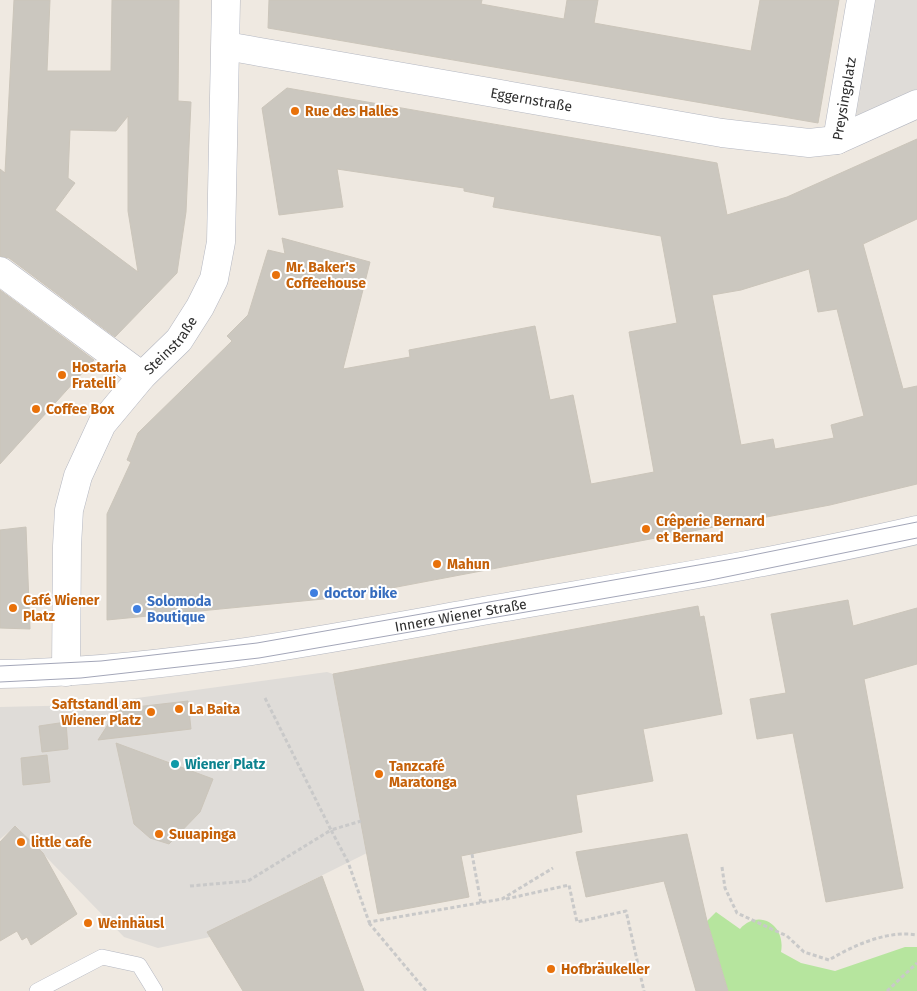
<svg xmlns="http://www.w3.org/2000/svg" width="917" height="991" viewBox="0 0 917 991" font-family="'Fira Sans',sans-serif">
<style>
.green{fill:#b6e59e}
.plaza{fill:#dfdcd8}
.building{fill:#cbc7bf;stroke:#cbc5ba;fill-rule:evenodd}
.lines{fill:none;stroke-linecap:round;stroke-linejoin:round}
.lane-casing{stroke:#b4b7c1;stroke-width:16}
.street-casing{stroke:#b4b7c1;stroke-width:29}
.secondary-casing{stroke:#b4b7c1;stroke-width:29}
.path{stroke:#c9c9c9;stroke-width:3;stroke-dasharray:4 2.5;stroke-linecap:butt}
.lane{stroke:#fff;stroke-width:15}
.street{stroke:#fff;stroke-width:28}
.secondary{stroke:#fff;stroke-width:28}
.tram{stroke:#a3a6b8;stroke-width:1}
.food-dot{fill:#e8710a;stroke:#fff;stroke-width:2}
.shop-dot{fill:#3f7fe0;stroke:#fff;stroke-width:2}
.culture-dot{fill:#0f9aa8;stroke:#fff;stroke-width:2}
.labels{text-anchor:middle;stroke-width:4;stroke-linejoin:round;paint-order:stroke}
.street-label{font-size:14px;fill:#2e2e2e;stroke:#fff}
.food-label{font-size:14px;font-weight:bold;fill:#c56008;stroke:#fff;text-anchor:start}
.shop-label{font-size:14px;font-weight:bold;fill:#366cbe;stroke:#fff;text-anchor:start}
.culture-label{font-size:14px;font-weight:bold;fill:#0d838f;stroke:#fff;text-anchor:start}
</style>
<rect width="100%" height="100%" fill="#efe9e1"/>
<!-- green -->
<path class="green" d="M716,912l24,17c19,-21 46,-4 41,23l20,11 34,8 70,-24h12v44h-189l-21,-70z"/>
<!-- plaza -->
<path class="plaza" d="M876,0h41v89l-61,27z
M327,672l6,2 34,179 -155,77 -2,7 -52,11 -34,-11 -108,-111 -16,13v-132l86,-2z"/>
<!-- building -->
<path class="building" d="M14,0h36l-3,71h64l1,-71h67l-1,101 13,1 -5,110 -9,61 -62,64 -106,-79 -9,-2v-87l5,4zM128,116v95l10,61 -83,-62 20,-27 -7,-5 2,-48 46,1z
M269,0h213l-1,4 83,15 3,-19h31l-4,23 157,28 9,-51h79l-21,123 -550,-95z
M287,88l430,75 10,52 60,-18 130,-58v80l-54,25 40,145 14,-3v98l-87,21 -486,92 -237,23v-106l24,-52 -4,-2 11,-27 94,-92 -5,-5 21,-21 20,-65 17,4 -3,-16 88,24 -27,107 67,-12 -1,-7 126,-24 15,74 23,-5 18,89 63,-12 -25,-140 48,-9 -16,-87 -168,-29 2,-10 -31,-6v-3l-127,-19 6,38 -64,8 -17,-107zM809,269l9,43 19,-3 27,107 -33,9 3,13 -59,11 -2,-10 -32,6 -29,-150 29,-5z
M0,290l94,70 -94,104z
M26,527l4,102 -30,-1v-98z
M848,600l5,26 64,-18v56l-53,15 39,209 -77,14 -33,-169 -36,6 -7,-40 36,-6 -15,-79z
M698,606l2,11 4,-1 18,98 -79,15 10,52 -77,14 6,37 -121,24 8,41 -91,17 -45,-240z
M188,701l3,28 -93,11 20,-31z
M66,722l2,27 -26,3 -3,-26z
M116,743l97,36 -13,33 -31,32 -19,-6 -16,-14z
M47,755l3,27 -27,3 -2,-27z
M15,826l28,27 34,61 -46,31 -4,-8 -5,3 -5,-9 -17,10v-99z
M687,834l20,87 21,70h-32l-32,-110 -78,16 -10,-45z
M322,876l42,115h-121l-36,-59z"/>
<g class="lines">
<!-- lane casing -->
<g class="lane-casing">
<path id="lane" d="M37,991l65,-34 37,8 16,26"/>
</g>
<!-- street casing -->
<g class="street-casing">
<g id="street">
<path id="s1" d="M226,46l496,87 87,10 28,-3 80,-36"/>
<path id="s2" d="M837,140l24,-140"/>
<path d="M0,271l142,105"/>
<path id="s3" d="M66,672l1,-126 2,-36 9,-34 24,-52 40,-48 37,-36 21,-33 14,-28 7,-37 5,-242"/>
</g>
</g>
<!-- secondary casing -->
<g class="secondary-casing">
<g id="secondary">
<path id="s4" d="M0,674c159,-2 316,-33 472,-61 148,-26 298,-49 445,-83"/>
</g>
</g>
<!-- path -->
<path class="path" d="M265,698l66,132 30,-9
M472,854l9,49
M722,867l3,21 12,25 50,23 17,16 25,8c25,-15 59,-30 88,-25
M190,886l58,-5 83,-51 17,32 21,60 133,-23 51,-31
M506,899l63,-14 8,37 49,-11 18,80
M369,923l57,68
M887,991l30,-28"/>
<!-- lane -->
<use href="#lane" class="lane"/>
<!-- street -->
<use href="#street" class="street"/>
<!-- secondary -->
<use href="#secondary" class="secondary"/>
<!-- tram -->
<path class="tram" d="M0,666l101,-5 156,-18 481,-85 179,-36
M0,682l81,-4 178,-20 447,-77 211,-43"/>
</g>
<!-- markers -->
<g class="food-dot">
<circle cx="295" cy="111" r="5"/>
<circle cx="276" cy="275" r="5"/>
<circle cx="62" cy="375" r="5"/>
<circle cx="36" cy="409" r="5"/>
<circle cx="646" cy="529" r="5"/>
<circle cx="437" cy="564" r="5"/>
<circle cx="13" cy="608" r="5"/>
<circle cx="179" cy="709" r="5"/>
<circle cx="151" cy="712" r="5"/>
<circle cx="379" cy="774" r="5"/>
<circle cx="159" cy="834" r="5"/>
<circle cx="21" cy="842" r="5"/>
<circle cx="88" cy="923" r="5"/>
<circle cx="551" cy="969" r="5"/>
</g>
<g class="shop-dot">
<circle cx="314" cy="593" r="5"/>
<circle cx="137" cy="609" r="5"/>
</g>
<circle class="culture-dot" cx="175" cy="764" r="5"/>
<g class="labels">
<!-- street labels -->
<g class="street-label">
<text dy="5" stroke="none"><textPath href="#s2" startOffset="42">Preysingplatz</textPath></text>
<text dy="5" stroke="none"><textPath href="#s1" startOffset="310">Eggernstraße</textPath></text>
<text dy="5" stroke="none"><textPath href="#s3" startOffset="359">Steinstraße</textPath></text>
<text dy="5" stroke="none"><textPath href="#s4" startOffset="465">Innere Wiener Straße</textPath></text>
</g>
<!-- food labels -->
<g class="food-label">
<text x="305" y="116">Rue des Halles</text>
<text x="286" y="272">Mr. Baker's<tspan x="286" dy="16">Coffeehouse</tspan></text>
<text x="72" y="372">Hostaria<tspan x="72" dy="16">Fratelli</tspan></text>
<text x="46" y="414">Coffee Box</text>
<text x="656" y="526">Crêperie Bernard<tspan x="656" dy="16">et Bernard</tspan></text>
<text x="447" y="569">Mahun</text>
<text x="23" y="605">Café Wiener<tspan x="23" dy="16">Platz</tspan></text>
<text x="141" y="709" text-anchor="end">Saftstandl am<tspan x="141" dy="16">Wiener Platz</tspan></text>
<text x="189" y="714">La Baita</text>
<text x="389" y="771">Tanzcafé<tspan x="389" dy="16">Maratonga</tspan></text>
<text x="169" y="839">Suuapinga</text>
<text x="31" y="847">little cafe</text>
<text x="98" y="928">Weinhäusl</text>
<text x="561" y="974">Hofbräukeller</text>
</g>
<!-- shop labels -->
<g class="shop-label">
<text x="324" y="598">doctor bike</text>
<text x="147" y="606">Solomoda<tspan x="147" dy="16">Boutique</tspan></text>
</g>
<!-- culture labels -->
<g class="culture-label">
<text x="185" y="769">Wiener Platz</text>
</g>
</g>
</svg>
